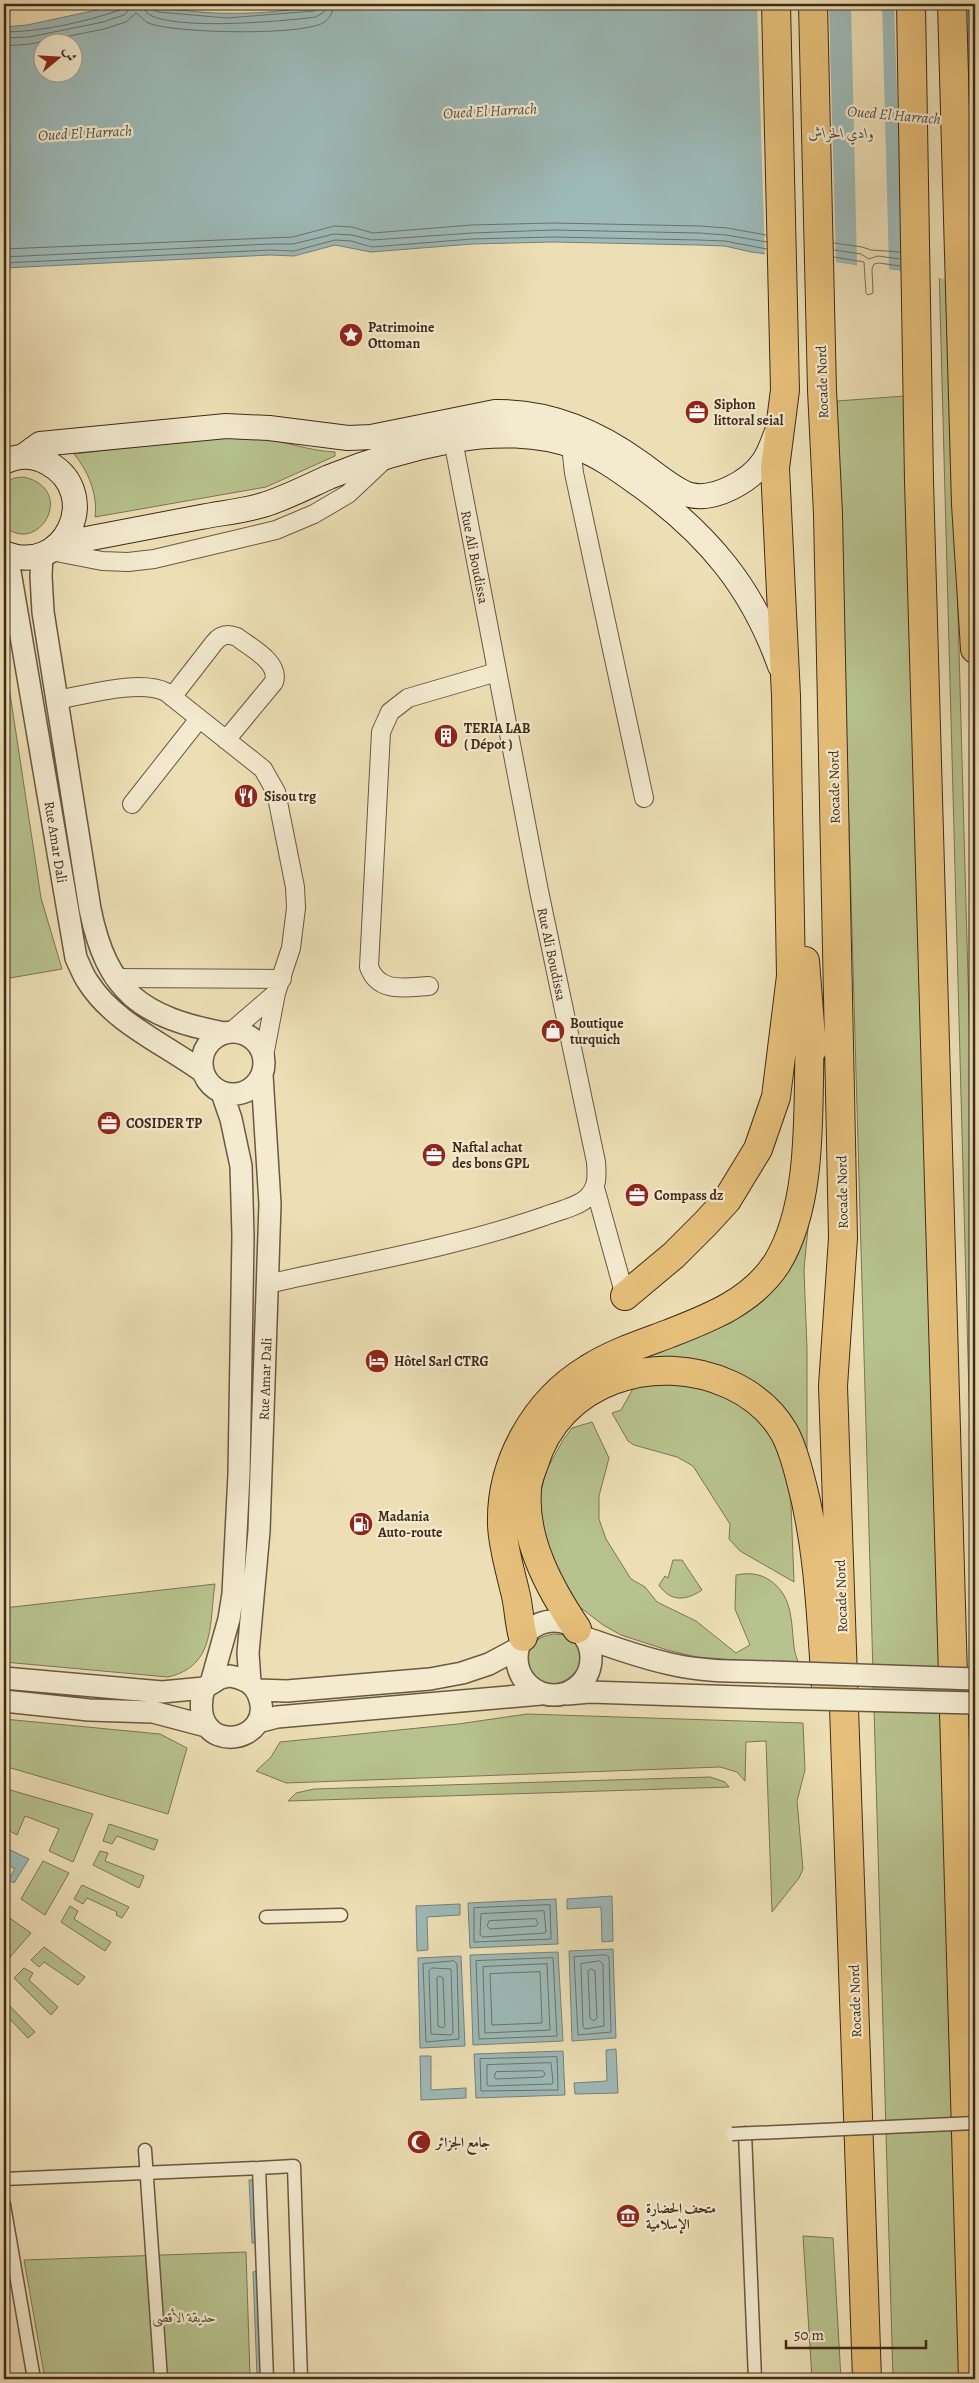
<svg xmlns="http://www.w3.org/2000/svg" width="979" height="2383" viewBox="0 0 979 2383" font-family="Alegreya,Amiri,serif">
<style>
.green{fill:#b7c28e;stroke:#7b7654}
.water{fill:#9dbab8;stroke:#778179;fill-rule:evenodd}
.pier{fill:#eddfb5}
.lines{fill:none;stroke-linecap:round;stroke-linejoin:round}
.shore{stroke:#6e7269;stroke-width:1}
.pedestrian-casing{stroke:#6a5841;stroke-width:15}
.minor-casing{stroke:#6a5841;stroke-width:20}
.tertiary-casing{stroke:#6a5841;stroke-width:24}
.secondary-casing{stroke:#3f2b1a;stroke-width:26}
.motorway-casing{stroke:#3f2b1a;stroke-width:30}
.pedestrian{stroke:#f3eacf;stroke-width:12}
.minor{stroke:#f3eacf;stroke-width:18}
.tertiary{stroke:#f3eacf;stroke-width:21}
.secondary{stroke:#f3eacf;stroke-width:24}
.motorway{stroke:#e6c07a;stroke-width:28}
.pedestrian-bridge-casing{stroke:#6a5841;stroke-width:15;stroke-linecap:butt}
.tertiary-bridge-casing{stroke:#6a5841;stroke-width:24;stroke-linecap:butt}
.pedestrian-bridge{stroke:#f3eacf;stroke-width:12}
.tertiary-bridge{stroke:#f3eacf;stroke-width:21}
.labels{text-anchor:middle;stroke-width:4.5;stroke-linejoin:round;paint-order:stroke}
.poi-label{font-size:14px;font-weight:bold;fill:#3f2b1a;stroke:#f3eacf;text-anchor:start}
.street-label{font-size:14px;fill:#3f2b1a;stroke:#f3eacf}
.park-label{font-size:14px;font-style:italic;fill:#574931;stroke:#f3eacf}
.water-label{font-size:15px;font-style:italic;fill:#564f42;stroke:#f3eacf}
</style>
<rect width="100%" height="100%" fill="#eddfb5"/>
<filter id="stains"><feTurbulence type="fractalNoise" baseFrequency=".004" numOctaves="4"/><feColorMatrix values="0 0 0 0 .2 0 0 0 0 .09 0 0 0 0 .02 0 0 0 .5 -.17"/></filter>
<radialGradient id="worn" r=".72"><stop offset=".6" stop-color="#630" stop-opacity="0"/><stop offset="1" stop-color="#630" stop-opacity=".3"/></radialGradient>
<!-- green -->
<path class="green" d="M932,4l15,211 28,1016v390z
M905,396l59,1983h-71l-56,-1978z
M220,437c19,0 38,0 56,4 20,4 38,10 59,11v4l-69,31 -171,30c3,-23 -7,-46 -21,-63z
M24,477c54,13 14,80 -20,49v-42l10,-6z
M4,654l37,244 21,71 -58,10z
M811,1198l-7,71 3,80v100l-18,-31 -75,-53 -17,-5 -55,-1 89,-36 30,-22z
M679,1383l46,12 31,22 23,28 11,35 4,102 -54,-31 -11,-12 1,-15 -37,-58 -16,-9 -43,-12 -6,-4 -16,-28 9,-3 13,-23z
M592,1422l17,36 -10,38v23l7,20 25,40 14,8 12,15 39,19 40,32 14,-8 -15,-36 1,-34c11,-2 20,-2 30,3 27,15 25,42 28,69 0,6 4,11 4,18l-101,-8 -30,-7 -46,-15 -18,-10 -31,-24 -30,-54 -2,-52 6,-24 17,-31 9,-12z
M673,1560h9l20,30c-16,11 -32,12 -43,-5l6,-9 3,2z
M215,1584c-6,39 1,82 -47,93l-164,-15v-54z
M554,1634c56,2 19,63 -15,48 -19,-10 -17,-32 0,-43 4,-3 10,-4 15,-5z
M527,1714l276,9 2,47 -8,31 6,68 -4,9 -27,34 -6,-171 -20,1 -1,39 -8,-9 -17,-5 -434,16 -30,-12 15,-14 9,-15 178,-18z
M4,1719l156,15 27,14 -19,66 -164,-48z
M710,1777l15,5 4,5 -441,14 8,-8 18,-4z
M7,1789l86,25 -20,48 -24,-11 10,-22 -34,-13 -8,19 -13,-7v-25z
M109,1824l49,16 -4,10 -37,-14 -5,8 -9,-3z
M100,1851l8,2 -3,8 39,15 -5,12 -46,-23z
M43,1861l26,12 -24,42 -24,-16z
M82,1885l47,22 -7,11 -6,-3 1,-3 -30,-14 -4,6 -9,-5z
M70,1906l8,5 -4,8 37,23 -6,9 -44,-29z
M8,1917l23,16 -27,31v-42z
M44,1947l41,30 -7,8 -34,-23 -5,5 -8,-7z
M24,1968l9,5 -4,7 29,27 -7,8 -37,-37z
M4,2000l31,32 -7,6 -24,-25z
M803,2236l30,2 8,141h-29z
M246,2252l4,124 -67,3h-138l-21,-119z"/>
<!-- water -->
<path class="water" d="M125,4c22,0 42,5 64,7 45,5 93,2 137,-7h649v276l-224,-28 -26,-6 -27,-1 -145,-3 -81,2 -101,8 -36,-7 -41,11 -24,-1 -266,13v-241l23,-2zM42,42h30v30h-30z
M4,1847l25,12 -15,24 -6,-3 7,-11 -11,-6z
M612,1896l1,45 -11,1 -1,-35 -34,2v-10z
M556,1899l2,45 -88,4 -2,-45z
M460,1904v11l-33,2 1,33 -11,1 -1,-45z
M613,1949l3,89 -44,3 -3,-90z
M558,1952l5,89 -90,4 -3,-90z
M461,1956l4,90 -45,2 -2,-90z
M616,2049l2,44 -43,1 -1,-11 33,-2 -1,-31z
M563,2051l2,44 -89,3 -2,-44z
M420,2056h11v34l35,-2v10l-45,2z
M249,2180h7l2,63h-6z
M259,2270l5,106h-7l-4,-104z"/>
<!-- pier -->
<path class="pier" d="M757,4h72l7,258 21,3 -6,-261h31l7,265 14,2 -9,-267h71l7,276h3v3l-96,-13 1,31 -20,2 -2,-4v-32l-93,-11z"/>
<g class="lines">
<!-- shore -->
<path class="shore" d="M144,4l2,8c20,20 140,9 170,5l8,-5 2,-8
M150,4l2,5 6,3 69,6 87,-7 5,-2 1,-5
M4,32c36,0 81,-10 116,-22l3,-6
M4,38l25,-1 74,-15 21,-7 4,-4 1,-7
M4,46l26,-2 74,-15 22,-7 10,-9c5,3 8,9 15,11 28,9 147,12 172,-1 7,-4 10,-11 11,-19
M834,243l28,4 9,3 29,2
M4,249l289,-12 41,-11 18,1 21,6 98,-8 82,-2 147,3 27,2 39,7
M834,250l27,4 8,5 9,-3 22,3
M4,257l266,-13h23l41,-10 18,1 20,5 100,-7 81,-3 146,3 27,2 41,7
M834,257l30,5 2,31 2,2 5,-2 -1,-24 2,-5 5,-1 21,3
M4,263l266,-13 24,1 41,-11 16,1 21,6 100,-8 81,-2 146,3 26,1 42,8
M550,1905l1,34 -77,3v-34z
M544,1911l2,20 -1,2 -62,4 -3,-2 1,-21z
M536,1919l2,5 -2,2 -46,3 -3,-3 2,-5z
M606,1955l3,2 2,75 -33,3 -4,-78z
M553,1958l4,78 -78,3 -3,-78z
M454,1961l3,3 2,75 -33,3 -3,-78z
M600,1961l3,3 1,62 -19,3 -2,-3 -2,-62z
M547,1964l3,66 -65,3 -2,-66z
M432,1968l19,1 2,64 -2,2 -20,-1 -2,-63z
M591,1969l4,2 2,47 -3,3 -4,-3 -2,-47z
M540,1972l2,51 -50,2 -2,-51z
M439,1976l4,2 2,48 -2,2 -5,-2 -1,-48z
M557,2057l1,33 -77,1 -1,-32z
M551,2063l2,18 -1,3 -63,2 -2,-1v-20z
M543,2071l2,3 -2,3 -47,2 -2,-2 2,-5z"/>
<!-- pedestrian casing -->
<g class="pedestrian-casing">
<path id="pedestrian" d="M266,1917l75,-2
M745,2133l10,246
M145,2150l16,229
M259,2168l35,-2 7,213
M4,2179l255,-11 8,211
M4,2205l30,174"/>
</g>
<!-- minor casing -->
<g class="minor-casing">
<path id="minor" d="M576,436l-4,19 2,18 70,325
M51,551l51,10 26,1 26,-3 122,-29 38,-16 34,-20 35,-33
M172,697l42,-54c6,-8 13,-10 23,-6 14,11 43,25 37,45l-48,58
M57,700c28,-5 83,-21 109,-8l97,77 13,23 19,95 1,21 -5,40 -15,45 -12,63
M132,804l67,-85
M114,978l168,1
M429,986c-23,1 -50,8 -60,-19l12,-235 9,-20 18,-14 89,-26
M233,1030l43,-37
M595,1188l30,108
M267,1284c93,-21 189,-37 278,-68 13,-5 32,-9 42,-18 11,-11 10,-22 9,-36l-57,-271 -86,-451"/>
</g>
<!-- tertiary casing -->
<g class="tertiary-casing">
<path id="tertiary" d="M7,554l69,404c4,8 7,17 12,24 26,41 77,62 115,90
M42,554l-1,22 2,36 47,297c17,84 52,108 134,124
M202 1063a31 31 0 1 1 62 0a31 31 0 1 1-62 0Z
M517 1658a37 37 0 1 1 74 0a37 37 0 1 1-74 0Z
M586,1638c29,10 58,21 89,27 31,7 64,6 96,7
M230,1676c12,2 23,6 28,18 22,51 -73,66 -54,-6l16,-10z
M4,1678l158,14 42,-4
M250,1682l-2,-29 11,-122 11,-327 -8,-129
M211,1683l18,-64 4,-25 6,-120 4,-238 -2,-70 -10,-47 -9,-26
M257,1690l30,1 143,-12 32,-6 27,-9 28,-15
M567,1694l23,-2 182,6
M4,1701l85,9 64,2 53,14
M258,1722l19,-5 264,-23"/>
</g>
<!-- secondary casing -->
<g class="secondary-casing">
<path id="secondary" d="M22,457l18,-13 186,-18 43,2 79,10 23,-1 124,-25c54,-1 101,19 144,50 13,9 36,29 51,33 25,6 60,-14 73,-33 6,-8 9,-18 13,-28
M4,462c14,-7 30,-7 44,1 56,31 16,115 -44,90
M60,544c47,-9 94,-18 141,-27 20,-4 42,-6 62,-12 23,-7 44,-18 66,-28 39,-16 84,-29 126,-37 38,-7 84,-7 121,7 24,9 44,24 65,39 67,49 111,101 139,180"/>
</g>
<!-- motorway casing -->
<g class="motorway-casing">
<path id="motorway" d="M813,4l9,386 6,124 15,724 -10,148 34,993
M911,4l8,477 54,1898
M952,4l14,500 9,145
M805,961l7,89
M625,1296l49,-41 32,-32 21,-23 31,-51 18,-52 15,-121 -5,-280 -11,-228 10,-78 -9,-386
M577,1629c-27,-40 -54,-89 -50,-139 0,-9 4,-18 7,-26 25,-84 121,-114 197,-79 21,10 41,26 53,47 8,14 13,33 17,49 18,67 20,137 25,206
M523,1637c-4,-14 -4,-28 -7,-41 -5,-23 -13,-47 -14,-71 -2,-62 33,-124 86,-156 25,-16 53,-25 80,-35 41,-16 84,-32 109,-71 38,-62 30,-160 33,-231"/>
</g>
<!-- pedestrian -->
<use href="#pedestrian" class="pedestrian"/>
<!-- minor -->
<use href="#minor" class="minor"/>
<!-- tertiary -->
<use href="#tertiary" class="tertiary"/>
<!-- secondary -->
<use href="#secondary" class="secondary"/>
<!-- motorway -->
<use href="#motorway" class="motorway"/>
<!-- pedestrian-bridge casing -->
<g class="pedestrian-bridge-casing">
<path id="pedestrian-bridge" d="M732,2134l243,-11"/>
</g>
<!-- tertiary-bridge casing -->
<g class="tertiary-bridge-casing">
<path id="tertiary-bridge" d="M771,1672l204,7
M772,1698l203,5"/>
</g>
<!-- pedestrian-bridge -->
<use href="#pedestrian-bridge" class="pedestrian-bridge"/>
<!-- tertiary-bridge -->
<use href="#tertiary-bridge" class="tertiary-bridge"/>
</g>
<!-- icons -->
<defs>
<g id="sight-disc" transform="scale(1.25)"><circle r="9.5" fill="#8f2418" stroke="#f3eacf"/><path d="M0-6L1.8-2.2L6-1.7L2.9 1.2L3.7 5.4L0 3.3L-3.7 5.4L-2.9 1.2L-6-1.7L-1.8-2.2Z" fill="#fff"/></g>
<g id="office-disc" transform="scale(1.25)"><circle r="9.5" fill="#8f2418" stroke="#f3eacf"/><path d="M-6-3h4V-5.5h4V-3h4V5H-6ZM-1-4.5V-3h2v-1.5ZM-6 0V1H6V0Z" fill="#fff"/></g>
<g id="building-disc" transform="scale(1.25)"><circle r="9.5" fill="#8f2418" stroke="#f3eacf"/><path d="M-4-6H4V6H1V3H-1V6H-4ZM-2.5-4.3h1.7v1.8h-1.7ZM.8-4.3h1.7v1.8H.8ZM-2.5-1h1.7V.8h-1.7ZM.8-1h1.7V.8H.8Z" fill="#fff"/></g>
<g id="restaurant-disc" transform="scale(1.25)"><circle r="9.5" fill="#8f2418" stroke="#f3eacf"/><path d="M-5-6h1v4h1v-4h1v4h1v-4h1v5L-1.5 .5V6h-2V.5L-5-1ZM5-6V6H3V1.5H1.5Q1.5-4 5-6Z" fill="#fff"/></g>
<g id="shop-disc" transform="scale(1.25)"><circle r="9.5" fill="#8f2418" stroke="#f3eacf"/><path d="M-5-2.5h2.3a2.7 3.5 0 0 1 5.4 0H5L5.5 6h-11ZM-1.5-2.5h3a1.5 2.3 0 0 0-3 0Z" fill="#fff"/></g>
<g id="hotel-disc" transform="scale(1.25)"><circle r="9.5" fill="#8f2418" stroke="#f3eacf"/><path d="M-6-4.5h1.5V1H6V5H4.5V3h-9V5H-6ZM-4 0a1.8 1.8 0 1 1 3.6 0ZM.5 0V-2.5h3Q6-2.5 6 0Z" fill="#fff"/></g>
<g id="fuel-disc" transform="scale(1.25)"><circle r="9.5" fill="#8f2418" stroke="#f3eacf"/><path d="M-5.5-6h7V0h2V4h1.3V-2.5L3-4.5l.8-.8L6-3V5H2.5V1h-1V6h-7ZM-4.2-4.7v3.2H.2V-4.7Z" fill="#fff"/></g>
<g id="mosque-disc" transform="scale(1.25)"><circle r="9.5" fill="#8f2418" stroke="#f3eacf"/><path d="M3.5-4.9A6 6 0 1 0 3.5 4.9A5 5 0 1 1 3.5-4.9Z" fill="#fff"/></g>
<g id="museum-disc" transform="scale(1.25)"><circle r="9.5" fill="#8f2418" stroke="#f3eacf"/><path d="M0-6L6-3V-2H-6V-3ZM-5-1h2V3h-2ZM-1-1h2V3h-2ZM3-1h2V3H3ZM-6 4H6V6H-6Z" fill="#fff"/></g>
</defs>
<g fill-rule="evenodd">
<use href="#sight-disc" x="351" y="335"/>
<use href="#office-disc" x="697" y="412"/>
<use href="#building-disc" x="446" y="736"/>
<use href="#restaurant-disc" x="246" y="796"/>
<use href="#shop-disc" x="553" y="1031"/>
<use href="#office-disc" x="109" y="1123"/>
<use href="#office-disc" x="434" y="1155"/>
<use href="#office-disc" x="637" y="1195"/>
<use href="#hotel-disc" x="377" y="1361"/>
<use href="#fuel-disc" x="361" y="1524"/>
<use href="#mosque-disc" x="419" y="2142"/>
<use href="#museum-disc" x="628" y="2216"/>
</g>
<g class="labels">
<!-- poi labels -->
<g class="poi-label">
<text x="368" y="332">Patrimoine<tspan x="368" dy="16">Ottoman</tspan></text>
<text x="714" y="409">Siphon<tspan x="714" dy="16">littoral seial</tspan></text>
<text x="464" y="733">TERIA LAB<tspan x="464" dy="16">( Dépot )</tspan></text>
<text x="264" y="801">Sisou trg</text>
<text x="570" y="1028">Boutique<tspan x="570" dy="16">turquich</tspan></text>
<text x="126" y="1128">COSIDER TP</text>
<text x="452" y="1152">Naftal achat<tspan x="452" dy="16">des bons GPL</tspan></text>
<text x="654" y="1200">Compass dz</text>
<text x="394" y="1366">Hôtel Sarl CTRG</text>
<text x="378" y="1521">Madania<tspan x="378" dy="16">Auto-route</tspan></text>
<text x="436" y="2147">جامع الجزائر</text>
<text x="646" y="2213">متحف الحضارة<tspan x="646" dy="16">الإسلامية</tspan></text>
</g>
<!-- street labels -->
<g class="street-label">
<text transform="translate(822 382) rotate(-92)" y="5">Rocade Nord</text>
<text transform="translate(475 557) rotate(79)" y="5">Rue Ali Boudissa</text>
<text transform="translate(834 787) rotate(-91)" y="5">Rocade Nord</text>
<text transform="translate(56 842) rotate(81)" y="5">Rue Amar Dali</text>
<text transform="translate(552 954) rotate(78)" y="5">Rue Ali Boudissa</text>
<text transform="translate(842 1192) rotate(-91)" y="5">Rocade Nord</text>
<text transform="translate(265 1379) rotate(-88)" y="5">Rue Amar Dali</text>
<text transform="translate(841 1596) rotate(-92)" y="5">Rocade Nord</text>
<text transform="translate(855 2001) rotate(-92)" y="5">Rocade Nord</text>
</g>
<!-- park labels -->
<g class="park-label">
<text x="184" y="2322">حديقة الأقصى</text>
</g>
<!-- water labels -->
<g class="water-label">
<text transform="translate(490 111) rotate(-3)" y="5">Oued El Harrach</text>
<text transform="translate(894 115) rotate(5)" y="5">Oued El Harrach</text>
<text transform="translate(85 133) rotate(-3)" y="5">Oued El Harrach</text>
<text x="841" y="138">وادي الحراش</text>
</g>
</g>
<!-- margin -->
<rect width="979" height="2383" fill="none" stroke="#eddfb5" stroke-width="20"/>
<rect x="5" y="5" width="969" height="2373" fill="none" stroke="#3f2b1a" stroke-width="2.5"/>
<rect x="10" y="10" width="959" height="2363" fill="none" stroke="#3f2b1a"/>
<!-- north arrow -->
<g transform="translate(58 58) rotate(72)"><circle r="24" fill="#f3eacf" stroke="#ab9e87"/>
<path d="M0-4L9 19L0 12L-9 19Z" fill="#8f2418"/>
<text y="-8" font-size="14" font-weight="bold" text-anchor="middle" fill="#3f2b1a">ش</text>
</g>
<!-- scale -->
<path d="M786 2340v8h140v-8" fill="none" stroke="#3f2b1a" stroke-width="2.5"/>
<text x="794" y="2340" font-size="15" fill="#3f2b1a" stroke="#f3eacf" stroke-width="4" paint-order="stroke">50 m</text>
<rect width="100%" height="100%" filter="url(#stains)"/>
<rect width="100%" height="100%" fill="url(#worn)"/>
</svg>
